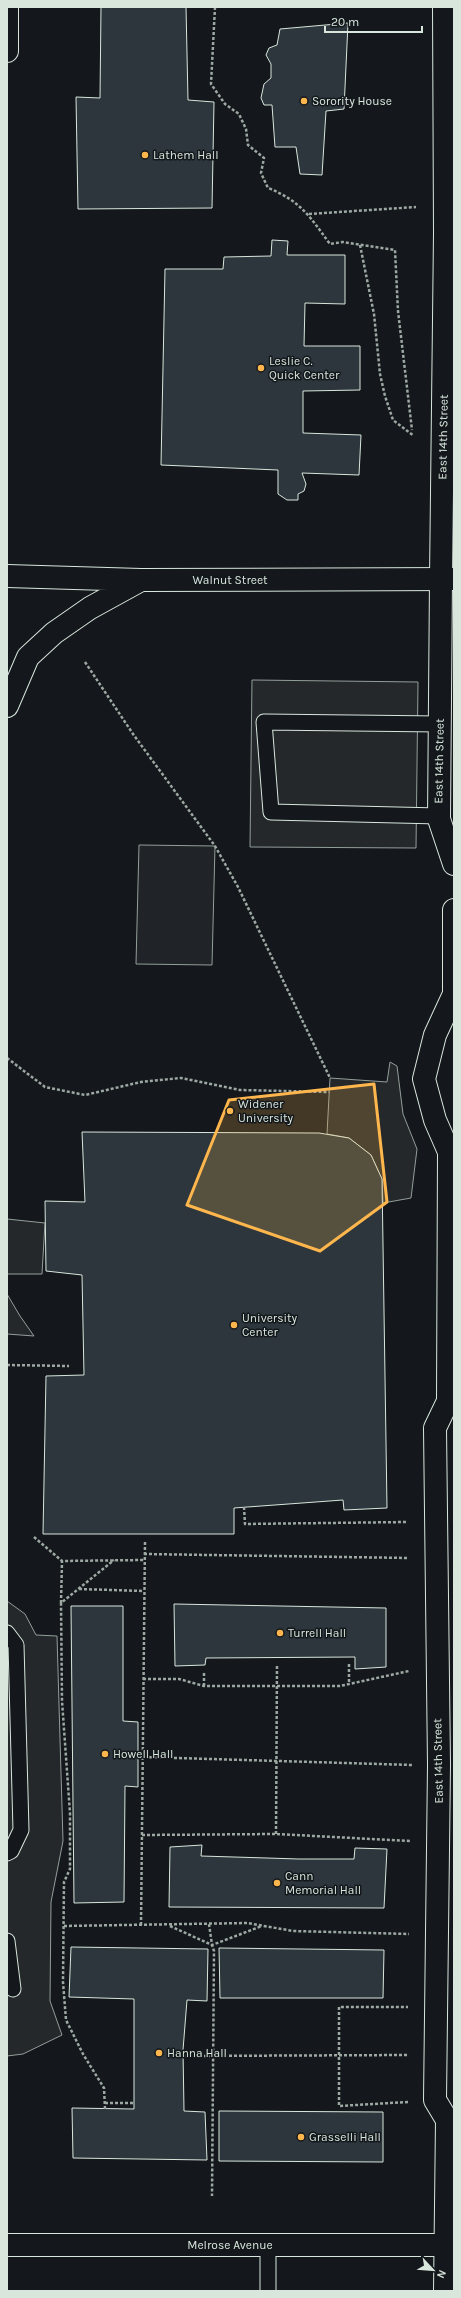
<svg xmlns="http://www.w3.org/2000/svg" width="461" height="2298" viewBox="0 0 461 2298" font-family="Karla,sans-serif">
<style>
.green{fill:#202428;stroke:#939e99}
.parking{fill:#24282b;stroke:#939e99}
.building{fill:#2c363c;stroke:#d8e6dc}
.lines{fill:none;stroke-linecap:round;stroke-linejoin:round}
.service-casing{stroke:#d8e6dc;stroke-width:17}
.minor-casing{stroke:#d8e6dc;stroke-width:24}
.tertiary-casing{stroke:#d8e6dc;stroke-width:24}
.path{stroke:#9da8a2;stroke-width:2.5;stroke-dasharray:3 2;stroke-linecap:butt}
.service{stroke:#14181c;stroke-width:15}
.minor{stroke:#14181c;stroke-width:22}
.tertiary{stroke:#14181c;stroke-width:22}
.marked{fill:#ffb74d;fill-opacity:0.2;stroke:#ffb74d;stroke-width:3;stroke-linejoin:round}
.poi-dot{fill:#ffb74d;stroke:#14181c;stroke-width:1.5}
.labels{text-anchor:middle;stroke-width:3;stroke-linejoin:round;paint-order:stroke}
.poi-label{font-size:12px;fill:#d8e6dc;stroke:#14181c;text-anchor:start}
.street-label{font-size:12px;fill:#d8e6dc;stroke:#14181c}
</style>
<rect width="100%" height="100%" fill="#14181c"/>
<!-- green -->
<path class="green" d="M139,845l76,1 -3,119 -76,-1z"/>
<!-- parking -->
<path class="parking" d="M252,680l166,2 -2,166 -166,-1z
M390,1062l7,4 6,48 14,35 -6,49 -28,5 -1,-24 -11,-24 -22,-17 -22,-4 3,-56 57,4z
M7,1219l38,4 -3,51h-35z
M7,1294l13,22 14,20 -27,-2z
M7,1601l18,13 11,21 21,1 6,205 -12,61 -1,99 12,34 -39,19 -16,2z"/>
<!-- building -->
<path class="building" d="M101,7h85l2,93 26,2 -2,106 -134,1 -2,-112 24,1z
M348,23l-4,86 -18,2 -4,64 -22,-1 -4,-27h-21l-3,-42h-8l-3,-7 3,-14 7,-6v-14l-5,-9 3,-7 8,-3 3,-16z
M272,240l16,1 -1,14h58v49l-40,-1 -1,43h56v44l-57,1v42l58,2 -2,40 -57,-2 4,11 -2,7 -6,3v6h-11l-9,-6v-24l-117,-5 4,-196h58l1,-12 47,-1z
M82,1132l237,1 30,5 22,17 11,24 5,329 -43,2 -1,-10 -109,8v26h-191l3,-158 38,-1 -2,-100 -36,-4 -1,-70 40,1z
M174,1604l212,4v59l-31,2v-12l-149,1 -1,7 -30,1z
M71,1606h52v115l15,1v65l-13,-1 -1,116 -50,1z
M202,1845l-1,11 98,3h55l1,-11 32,1 -3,59 -215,-1 1,-60z
M71,1947l137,2 -1,52 -20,-1 -4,50 1,61 21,1 2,48 -134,-2 -1,-50 62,1v-110l-65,-2z
M219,1948l165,2 -1,48h-163z
M219,2111l164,1v50l-164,-1z"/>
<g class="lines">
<!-- service casing -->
<g class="service-casing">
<path id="service" d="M439,816l-168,-4 -7,-90 176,2
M7,1633l9,12 5,185 -10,21 -4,2
M7,1941l6,48
M268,2245v46"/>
</g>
<!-- minor casing -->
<g class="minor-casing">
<path id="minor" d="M7,51v-44
M441,579l-2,240 15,45
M454,910v88
M7,2245h447
M445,2291l2,-171 -12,-20 4,-335 -4,-337 13,-27 1,-249 -14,-32 -11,-41 11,-44 18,-39"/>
</g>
<!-- tertiary casing -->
<g class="tertiary-casing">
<path id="tertiary" d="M7,576l134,4 313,-1
M441,579l4,-346 -1,-226
M7,706l21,-49 26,-24 36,-25 51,-28"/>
</g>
<!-- path -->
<path class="path" d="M215,7l-4,77 14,20 14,10 7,15 2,16 16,13 -3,15 7,15c33,13 42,29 62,56l13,-2 52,8 3,61 14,119
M309,214l107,-7
M360,245l14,69 6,60 5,22 8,24 21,16
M85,662l48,72 82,112 23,41 92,191
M7,1058l38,29 40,8 56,-13 40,-4 59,12 89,2
M7,1365l62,1
M244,1507l1,17 163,-2
M34,1537l28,24 82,-1
M144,1554l265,4
M79,1589l65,2
M61,1603l1,-42
M349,1664v19
M143,1679h36l25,7h136l69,-15
M204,1686v-15
M144,1757l268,8
M276,1834l1,-170
M142,1835l134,-1 134,7
M209,1924l3,21 50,-19
M141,1925l4,-383
M64,1926l183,-3 46,8 116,3
M170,1926l42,19 2,6 -2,245
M184,2056l224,-1
M408,2102l-69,4v-99h69
M105,2103h29
M105,2109l-1,-21 -21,-34 -17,-34 -3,-38 1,-100 6,-13v-56l-8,-112 -1,-98 53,-43"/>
<!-- service -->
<use href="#service" class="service"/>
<!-- minor -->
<use href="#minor" class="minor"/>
<!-- tertiary -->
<use href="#tertiary" class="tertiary"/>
</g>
<!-- marked area -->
<path class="marked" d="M374,1084l13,118 -67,49 -133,-46 42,-105z"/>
<!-- markers -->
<g class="poi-dot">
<circle cx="304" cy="101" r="4"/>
<circle cx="145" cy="155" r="4"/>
<circle cx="261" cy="368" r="4"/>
<circle cx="230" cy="1111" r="4"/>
<circle cx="234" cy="1325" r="4"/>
<circle cx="280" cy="1633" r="4"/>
<circle cx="105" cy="1754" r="4"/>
<circle cx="277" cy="1883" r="4"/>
<circle cx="159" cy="2053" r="4"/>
<circle cx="301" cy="2137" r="4"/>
</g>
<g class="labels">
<!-- poi labels -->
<g class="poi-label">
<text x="312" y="105">Sorority House</text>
<text x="153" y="159">Lathem Hall</text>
<text x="269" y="365">Leslie C.<tspan x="269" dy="14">Quick Center</tspan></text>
<text x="238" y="1108">Widener<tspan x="238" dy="14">University</tspan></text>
<text x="242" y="1322">University<tspan x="242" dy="14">Center</tspan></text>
<text x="288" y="1637">Turrell Hall</text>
<text x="113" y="1758">Howell Hall</text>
<text x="285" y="1880">Cann<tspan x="285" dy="14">Memorial Hall</tspan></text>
<text x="167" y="2057">Hanna Hall</text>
<text x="309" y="2141">Grasselli Hall</text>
</g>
<!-- street labels -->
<g class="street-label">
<text transform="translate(443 437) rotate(-89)" y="4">East 14th Street</text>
<text x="230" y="584">Walnut Street</text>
<text transform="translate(439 761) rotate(-89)" y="4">East 14th Street</text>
<text transform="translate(438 1761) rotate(-91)" y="4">East 14th Street</text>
<text x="230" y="2249">Melrose Avenue</text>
</g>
</g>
<!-- border -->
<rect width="461" height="2298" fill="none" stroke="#d8e6dc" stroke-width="16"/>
<!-- north arrow -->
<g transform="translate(433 2270) rotate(116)" stroke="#14181c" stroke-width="3" paint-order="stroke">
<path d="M0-3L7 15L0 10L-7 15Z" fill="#d8e6dc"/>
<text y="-6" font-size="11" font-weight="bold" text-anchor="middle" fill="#d8e6dc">N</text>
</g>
<!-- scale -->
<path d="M325 26v6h97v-6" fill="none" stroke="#d8e6dc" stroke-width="2"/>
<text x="331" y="26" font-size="12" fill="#d8e6dc" stroke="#14181c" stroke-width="3" paint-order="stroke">20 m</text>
</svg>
